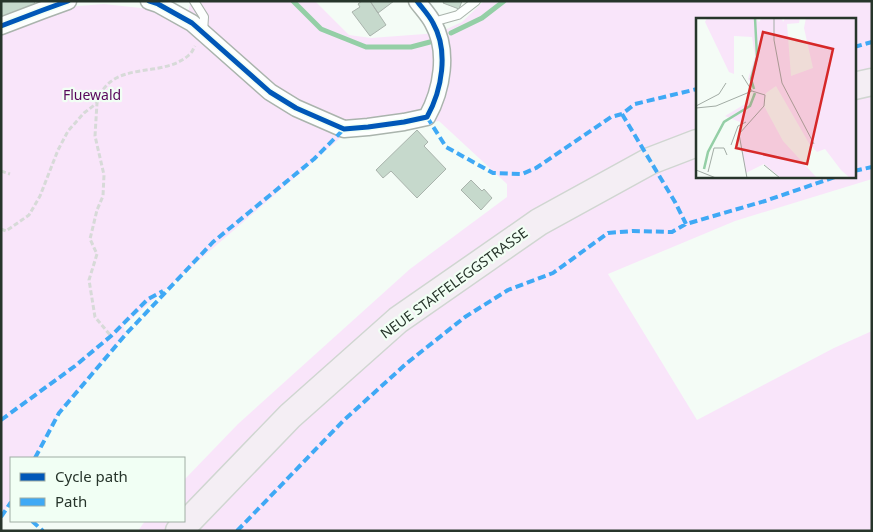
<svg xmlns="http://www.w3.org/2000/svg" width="873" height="532" viewBox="0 0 873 532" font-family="'Noto Sans',sans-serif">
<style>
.green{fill:#f9e5fa;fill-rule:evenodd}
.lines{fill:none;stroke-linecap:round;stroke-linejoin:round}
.stream{stroke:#94cfa6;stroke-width:5}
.building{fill:#c6d9cc;stroke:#a9b3ac}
.service-casing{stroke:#aab4ad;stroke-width:10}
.minor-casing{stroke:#aab4ad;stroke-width:19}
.primary-casing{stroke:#d0d6d1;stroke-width:29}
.path{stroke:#d7dad8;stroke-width:3;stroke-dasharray:5 2.5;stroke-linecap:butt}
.service{stroke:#fdfffe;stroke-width:8}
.minor{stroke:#fdfffe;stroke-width:16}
.primary{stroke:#f4eef4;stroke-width:26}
.quiet{stroke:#3fa9f5;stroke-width:4;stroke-dasharray:8 4;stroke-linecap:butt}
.cycleway-casing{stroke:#f1fff4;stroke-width:8}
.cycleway{stroke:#0057b8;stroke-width:5}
.labels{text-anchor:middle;stroke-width:4.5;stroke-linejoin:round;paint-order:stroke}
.park-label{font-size:14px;fill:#58085b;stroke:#f1fff4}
.street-label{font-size:14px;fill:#27352b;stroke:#f1fff4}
.inset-river{fill:none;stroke:#94cfa6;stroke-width:2.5}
.inset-road{fill:none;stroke:#a2aca5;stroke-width:1}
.view{fill:#d62828;fill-opacity:0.15;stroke:#d62828;stroke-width:2.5}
.inset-edge{fill:none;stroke:#27352b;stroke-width:2.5}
</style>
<rect width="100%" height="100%" fill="#f4fcf6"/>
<!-- green -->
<path class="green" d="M191,1h124l34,34 22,3 67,-5 24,-11 22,-21h388v178l-137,42 -127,53 89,146 137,-72 38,-17v200h-734l7,-10h39v-41l54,-56 172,-155 97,-72v-13l-68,-63 -94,13 -222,192 3,8 -67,79 -24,45h-24v44l-10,14v-484l65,-25 38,-3 55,6 26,13zM697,19h157v157h-157z"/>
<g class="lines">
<!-- stream -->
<path class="stream" d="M293,1l28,28 45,18h45l19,-5
M451,33l31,-15 22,-17"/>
</g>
<!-- building -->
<path class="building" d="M1,1h33l2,5 -35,14z
M362,1h8l16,24 -16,11 -18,-24 8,-5 -2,-3z
M370,1h24l-16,12z
M444,1h18l-3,8 -16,-6z
M417,130l11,12 -4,4 22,23 -29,29 -26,-27 -8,7 -7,-8z
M471,180l11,11 2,-2 8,9 -11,12 -20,-20z"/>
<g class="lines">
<!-- service casing -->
<g class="service-casing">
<path id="service" d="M194,1l10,16 -1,15
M433,22l25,-7 18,-14"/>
</g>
<!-- minor casing -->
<g class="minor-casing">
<path id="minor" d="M149,1l9,3 34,19 78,69 26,16 48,21 24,-2 36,-5 23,-5c15,-27 22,-66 6,-94 -4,-8 -11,-15 -16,-22
M1,26l42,-16 25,-9"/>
</g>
<!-- primary casing -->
<g class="primary-casing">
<path id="primary" d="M854,86l18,-4
M179,531l111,-115 108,-96 141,-98 111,-61 47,-18"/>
</g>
<!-- path -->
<path class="path" d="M97,103c13,-45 64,-23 92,-48 3,-2 4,-6 6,-9
M1,171l9,3
M1,229l5,2 23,-16 11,-19 18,-46 10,-19 16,-18 13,-10 -2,33 9,39 -1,21 -6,14 -7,29 7,15 -8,26 6,37 16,19"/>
<!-- service -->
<use href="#service" class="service"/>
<!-- minor -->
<use href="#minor" class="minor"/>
<!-- primary -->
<use href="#primary" class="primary"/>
<!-- quiet -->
<path class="quiet" d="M854,47l18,-5
M622,114l53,88 11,22
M427,117l19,30 47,26 29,1 14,-6 75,-51 11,-3 13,-10 62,-15
M854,171l18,-4
M1,420l74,-54 36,-30 37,-37 15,-8
M35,458l24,-45 67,-79 87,-92 101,-83 30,-30
M1,517l10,-15
M32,521l11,10
M237,531l106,-110 64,-58 58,-46 43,-27 45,-17 55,-40 25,-2 39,1 14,-8 79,-23 73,-25"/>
<!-- cycleway casing -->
<g class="cycleway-casing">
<path id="cycleway" d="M149,1l9,3 34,19 78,69 26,16 48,21 24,-2 36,-5 23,-5c15,-27 22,-66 6,-94 -4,-8 -11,-15 -16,-22
M1,26l42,-16 25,-9"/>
</g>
<!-- cycleway -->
<use href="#cycleway" class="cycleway"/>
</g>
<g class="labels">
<!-- park labels -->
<g class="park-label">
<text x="92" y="100">Fluewald</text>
</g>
<!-- street labels -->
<g class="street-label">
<text transform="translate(454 283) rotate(-36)" y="5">NEUE STAFFELEGGSTRASSE</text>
</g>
</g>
<!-- overview -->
<g transform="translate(696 18)">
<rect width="160" height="160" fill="#f4fcf6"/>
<path d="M11,0h49l3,4 3,-4h20l1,4 2,-4h15l-1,5 -12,1 4,52 22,-8 -9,-40 2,-10h50v160h-6l-9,-8 -16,-21 -8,3 -7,-7 -34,-59 -10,7 -2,13 19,35 34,37h-36l-17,-14 -18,9 -7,-34 6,-15 -20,-8 27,-16 1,-13 -5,-8 7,-23 -3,-19 -18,-1v38l-5,-2 -24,-50z" fill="#f9e5fa"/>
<path class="inset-river" d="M58,71l-3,-10 6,-22 -2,-39M8,151l4,-17 16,-30 26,-16 5,-13"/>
<path class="inset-road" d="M78,0v22l8,43 32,61M46,57l10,16M0,88l23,-12 7,-11M0,90l20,-2 36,-15 13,4 -1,11 -25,28 8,44M35,127l7,-19 8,-4M68,147l16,13M0,152l20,8M12,154l6,-24h10l3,7"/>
<path class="view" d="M67,14l70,17 -26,115 -71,-16z"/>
<rect width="160" height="160" class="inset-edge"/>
</g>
<!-- border -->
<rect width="873" height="532" fill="none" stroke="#27352b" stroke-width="5"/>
<!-- legend -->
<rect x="10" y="457" width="175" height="65" fill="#f1fff4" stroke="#a0aea4"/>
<rect x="20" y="473" width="25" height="8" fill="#0057b8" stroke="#a0aea4"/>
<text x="55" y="482" font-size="15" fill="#27352b">Cycle path</text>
<rect x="20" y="498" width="25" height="8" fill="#3fa9f5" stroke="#a0aea4"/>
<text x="55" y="507" font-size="15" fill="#27352b">Path</text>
</svg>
